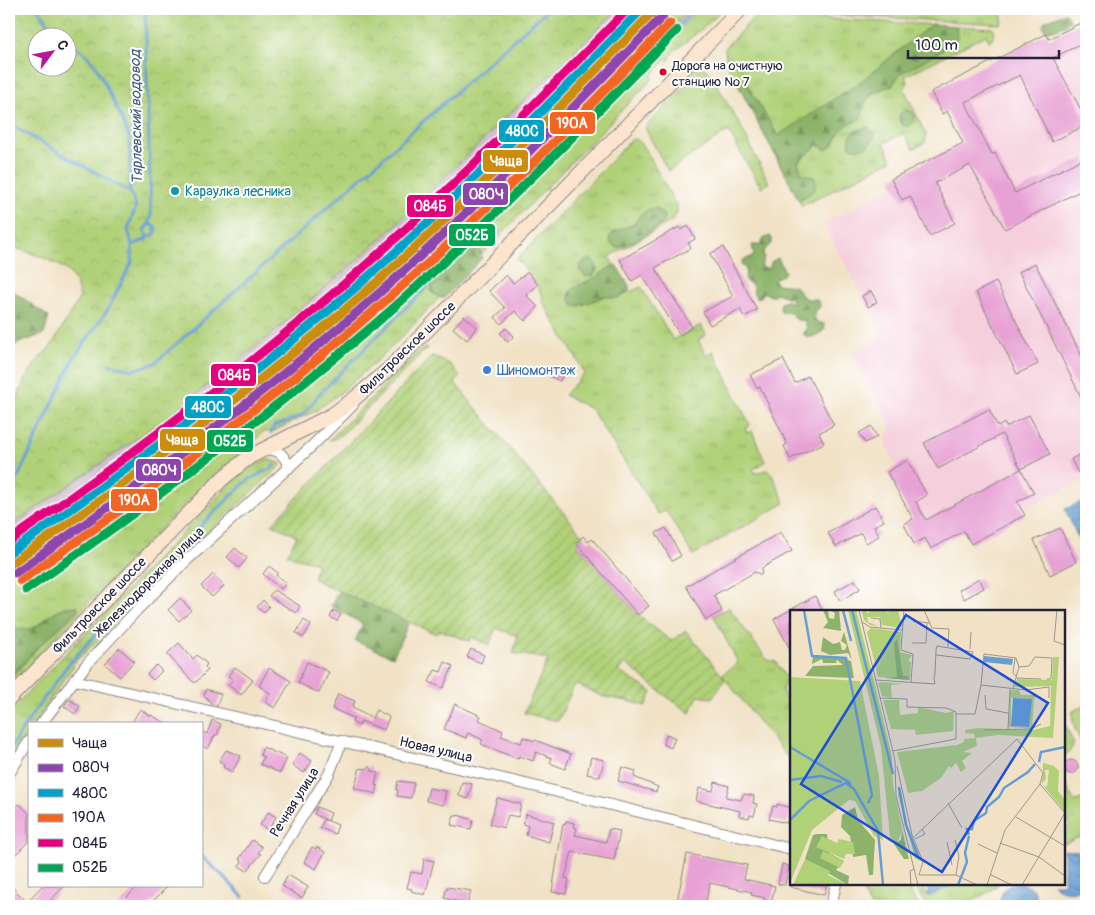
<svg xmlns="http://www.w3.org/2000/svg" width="1095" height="915" viewBox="0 0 1095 915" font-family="Pangolin,sans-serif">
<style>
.built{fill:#f5cfdb}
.railway{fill:#d1bdcc}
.grass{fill:url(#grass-tufts);stroke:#6a7a5a}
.forest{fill:url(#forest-firs);stroke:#576a52}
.park{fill:url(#park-crowns);stroke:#6a7a5a;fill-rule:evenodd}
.garden{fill:url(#garden-furrows);stroke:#6a7a5a}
.water{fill:url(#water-waves);stroke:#446088}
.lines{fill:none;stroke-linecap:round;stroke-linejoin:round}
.stream{stroke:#669ed4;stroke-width:3}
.building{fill:#e7a1d4}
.street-casing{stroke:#8a8280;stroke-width:12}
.secondary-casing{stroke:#8a8280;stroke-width:16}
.street{stroke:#fff;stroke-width:10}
.secondary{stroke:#fce5cf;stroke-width:14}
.rail-1-casing{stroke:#fff;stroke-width:12}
.rail-2-casing{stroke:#fff;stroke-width:12}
.rail-3-casing{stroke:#fff;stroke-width:12}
.rail-4-casing{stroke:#fff;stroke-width:12}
.rail-5-casing{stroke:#fff;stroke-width:12}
.rail-6-casing{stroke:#fff;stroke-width:12}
.rail-1{stroke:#cc8c0c;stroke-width:9}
.rail-2{stroke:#8e44ad;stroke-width:9}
.rail-3{stroke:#02a2c7;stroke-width:9}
.rail-4{stroke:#f26522;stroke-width:9}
.rail-5{stroke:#e5007d;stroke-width:9}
.rail-6{stroke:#00a651;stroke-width:9}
.bus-dot{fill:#e4002b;stroke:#fff;stroke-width:2}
.culture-dot{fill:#0f9aa8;stroke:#fff;stroke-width:2}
.shop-dot{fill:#3f7fe0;stroke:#fff;stroke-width:2}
.labels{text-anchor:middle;stroke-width:4;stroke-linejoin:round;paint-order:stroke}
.bus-label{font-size:13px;fill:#22223b;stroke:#fff;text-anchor:start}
.culture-label{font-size:14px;fill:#0d838f;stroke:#fff;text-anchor:start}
.street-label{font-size:14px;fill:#22223b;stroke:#fff}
.shop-label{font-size:14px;fill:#366cbe;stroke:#fff;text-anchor:start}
.water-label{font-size:15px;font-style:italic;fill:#415a80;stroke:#fff}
.inset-river{fill:none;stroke:#669ed4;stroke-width:2.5}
.inset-road{fill:none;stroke:#9e958e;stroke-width:1}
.view{fill:#1d4ed8;fill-opacity:0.15;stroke:#1d4ed8;stroke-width:2.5}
.inset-edge{fill:none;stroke:#22223b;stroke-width:2.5}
.line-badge{stroke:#fff;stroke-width:2}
.badge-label{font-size:14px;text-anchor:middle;font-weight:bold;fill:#fff}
</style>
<defs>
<pattern id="grass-tufts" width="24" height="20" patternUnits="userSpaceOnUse" patternTransform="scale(1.25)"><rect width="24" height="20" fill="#b1d179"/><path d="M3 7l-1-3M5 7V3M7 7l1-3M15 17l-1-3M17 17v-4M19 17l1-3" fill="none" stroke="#98b36a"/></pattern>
<pattern id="forest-firs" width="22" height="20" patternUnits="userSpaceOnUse" patternTransform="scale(1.25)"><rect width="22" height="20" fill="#8cb369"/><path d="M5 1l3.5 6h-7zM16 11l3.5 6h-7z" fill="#729158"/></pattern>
<pattern id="park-crowns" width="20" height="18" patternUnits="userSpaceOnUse" patternTransform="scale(1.25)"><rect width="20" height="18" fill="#b1d179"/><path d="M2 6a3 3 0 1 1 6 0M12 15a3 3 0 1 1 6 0" fill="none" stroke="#98b36a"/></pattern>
<pattern id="garden-furrows" width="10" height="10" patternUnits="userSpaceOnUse" patternTransform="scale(1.25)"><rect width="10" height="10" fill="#b1d179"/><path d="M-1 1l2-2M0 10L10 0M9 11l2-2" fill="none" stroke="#98b36a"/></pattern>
<pattern id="water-waves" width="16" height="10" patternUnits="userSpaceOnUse" patternTransform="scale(1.25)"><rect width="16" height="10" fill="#669ed4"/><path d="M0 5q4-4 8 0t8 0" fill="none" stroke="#5480ad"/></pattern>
</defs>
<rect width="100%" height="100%" fill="#fff"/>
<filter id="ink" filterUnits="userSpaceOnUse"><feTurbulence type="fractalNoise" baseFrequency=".02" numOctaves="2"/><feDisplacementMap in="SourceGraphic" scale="10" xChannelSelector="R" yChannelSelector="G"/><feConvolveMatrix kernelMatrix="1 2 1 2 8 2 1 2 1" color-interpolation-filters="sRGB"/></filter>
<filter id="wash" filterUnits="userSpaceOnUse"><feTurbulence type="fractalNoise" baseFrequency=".0096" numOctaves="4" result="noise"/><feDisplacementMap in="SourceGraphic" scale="20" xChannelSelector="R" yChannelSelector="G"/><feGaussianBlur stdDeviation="1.12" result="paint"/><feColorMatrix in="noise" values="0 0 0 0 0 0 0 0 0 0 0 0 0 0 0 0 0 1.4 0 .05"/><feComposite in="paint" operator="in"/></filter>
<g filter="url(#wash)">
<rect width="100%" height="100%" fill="#f1e2c6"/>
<!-- built -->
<path class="built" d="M1086,20v463l-6,-1 -58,27 3,6 -54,29 -7,-13 -33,18 -6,-11 -11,6 -10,-20 11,-5 -28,-47 10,-6 -13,-24 8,-15 -41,-73 33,-19 -61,-112 72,-36 -4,-8 72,-36 -16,-32 -5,3 -11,-22 115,-58 3,5z"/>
<!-- railway -->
<path class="railway" d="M618,9h65l-80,64 -84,85 -146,137 -90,73 -157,124 -92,60v1l-25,18v-44l156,-108 102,-81 115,-100z"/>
<!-- grass -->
<path class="grass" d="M666,9h25l-140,149 3,1 145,-150h23l-13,14 -36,29 -4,9 -3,-2 -15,17 2,2 -171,176 -2,-3 -31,5 -14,15 -4,20 9,6 -44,46 -52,47 -29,21 -41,20 -11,1 -18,18 -37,31 -102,103 -97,102v-6l26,-30 43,-40 -17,-1 -29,20h-15l-8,-3v-48l5,-11 20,-13v-2l92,-60 157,-124 90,-73 146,-137z
M762,9h237l3,7v6l-3,2 -239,-13z
M756,15l237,13 2,3 -3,8 -3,2 -3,-6 -81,41 3,6 -4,7 22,46 -1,8 -12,6 -9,-16 -20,10 8,17 -90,46 -76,-144 -1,-14z
M699,66l-2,4 -52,51c7,-17 33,-37 47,-51z
M703,67l7,6 30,52 29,58 -8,4 -33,-56 -60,40 -22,-41v-4z
M632,139l6,1 10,14 29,53v6l-4,7 -64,37 21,35 11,-5 32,53 28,-15 5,10 -8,5 8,15 7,-4 37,74 -5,4 2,4 5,-2 13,31 -12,7 2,4 12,-3 5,4 13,29 -92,52 -27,-44 -8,3 -67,-105 -27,-14 21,-22 -43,-72 1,-4 -6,-11 -20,-27z
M425,348h2l-83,84 -8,6 -7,2 89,-88z
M265,460h5l10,3 1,2 -76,70 -131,128 -5,-6 -2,1 7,7 -2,3 -38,56h-5v7l-20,32v-51l222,-229 17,-14z
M729,608l35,48 4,4 8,2 11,18 -5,10 9,18v54l-69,-87 16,-12 -24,-47z
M1086,705v45c-6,-12 -16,-25 -13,-39z
M1064,722l10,22 -4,7 -6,5z
M1064,781l10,20h2l5,-2 5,10v33l-7,-5 -15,7v-14l6,-4 -6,-11z
M859,884h46l14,22h-49z
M913,884h9l6,13 25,-13h46c-23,19 -42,22 -72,22z"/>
<!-- forest -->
<path class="forest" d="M1066,13l3,3 1,5c-3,5 -19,11 -25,10l-2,-6 2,-4z
M932,24l24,2 1,11 -3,6 -55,32 -7,11c-10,2 -24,8 -28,19 -2,6 0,8 -5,14 -5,4 -13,5 -17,10 -7,7 -4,14 -16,21l-8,-5 -20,17 3,11 13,4c5,15 -4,16 -15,23l-62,-117 7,-4 34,57 82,-54z
M899 118a8 8 0 1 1 16 0a8 8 0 1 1-16 0Z
M868,127l6,5 1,4c-5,10 -14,16 -25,10v-8l4,-7z
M656,208c20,14 -2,20 -12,27 -9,5 -17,10 -26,13l-7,-4 -2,-7 4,-4 22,-10 5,-8 8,-5z
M770,236l2,2v5l-9,9 1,5 -3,10 9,1 1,-6 7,-4 7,14c-2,5 -8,4 -11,8l2,4 19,2c6,8 8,15 20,13l4,3 1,5 -6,5v5l3,5 7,2 1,5 -7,6 -11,3 -4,-5 4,-6 -3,-7h-7l-6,-7 -10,-1 -1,-4 1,-5 5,-2 7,1 -1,-3 -15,-6 -6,3 -8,-4 -2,5 -5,1 -3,-6 1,-4 -3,-4 -6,-3 1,-12 -5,-4 2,-5 11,-4 -2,-11h8l3,-6z
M474,244l6,7 2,7 -39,41 -12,-7 4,-21 14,-15z
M591,259l4,4 2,6 -3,6 -8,2 -7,-7c1,-7 5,-9 12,-11z
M616,265l13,21v5c-10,8 -12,8 -24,5l-20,8 -9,2 -6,-5 -1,-8c7,-8 16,-10 25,-15 8,-4 14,-11 22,-13z
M9,288l40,29 -5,17 -28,10 -7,14z
M339,590l70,32 -16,35 -38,-16 8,-17 -32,-18z
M77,606l1,4 -43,40 -26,30v-54c33,10 28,-7 52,-17 5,-2 11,-2 16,-3z"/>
<!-- park -->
<path class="park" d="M9,9h609l-236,229 -115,100 -102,81 -156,108v-109l16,-39 13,-19 14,-15 28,-48c-2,-5 -3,-13 -6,-18 -9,-17 -47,-27 -65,-33zM38,38h30v30h-30z"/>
<!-- garden -->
<path class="garden" d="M432,356l18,8 10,12 -5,7 128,153 -7,7 62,72 33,26 15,-10 39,48 -13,19 -14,-2 -8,17 -28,-20 -37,-30 -7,8 34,21 -6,14 -18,-5 -24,-4 -29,-13 -17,37 -34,-8 24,-54 -35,-6 5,-17 -22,-8 -7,17 -18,-8 -2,4 -29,-11 -4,4 -113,-50 -10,-6 4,-15 -30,-8 10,-19 -25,-12z"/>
<!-- water -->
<path class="water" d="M1086,500v56l-21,-47z
M1064,850l14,1 8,7v25c-9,11 -23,12 -33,1h11z
M925,884h28l-24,13 -2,-4 2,-1z
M1011,884c15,0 29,2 24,22h-34c-2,-9 1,-18 10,-22z
M1086,893v13h-13l3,-6z"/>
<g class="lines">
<!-- stream -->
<path class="stream" d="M38,9l18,25 6,4
M68,41l19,14 10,13 25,51 8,21v52
M9,124l121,68 6,14 -8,23 4,16v17l-25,49 -32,45 -66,140
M147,236h6l3,-4 -1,-6 -6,-2
M132,245l15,-6v-3l-3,-6 5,-6 2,-8 -6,-207
M109,364l24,6 22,-7 393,-354
M271,433l3,-7c27,-9 29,-8 45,-32l116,-115 260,-270
M9,751l14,-23 44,-62 52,-57 47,-50 82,-79 24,-12 2,-3
M201,856l21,19 21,22"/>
</g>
<g id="blocks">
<!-- building -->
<path class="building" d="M1086,20v21l-33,17 33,61v6l-34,17 -32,-67 -55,27 27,52 3,-1 20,40 71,-36v31l-81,41 -35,-64 -35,18 20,40 -25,13 -20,-40 -8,4 -11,-21 72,-36 -16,-32 -5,3 -11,-22 115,-58 3,5z
M688,226l7,13 -7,4 3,5 -36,20 37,59 -12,8 -38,-60 -10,6 -12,-21 59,-33 2,3z
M723,247l34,63 -13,7 -4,-8 -30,16 -7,-13 30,-16 -23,-42z
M1035,263l51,102v42l-67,-135z
M528,272l10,13 -12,10 12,12 -13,14 -10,-10 -14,13 -6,-7 10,-9 -16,-17 17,-16 7,8z
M996,282l42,82 -21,10 -41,-82z
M871,291l6,11 -9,5 -6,-11z
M464,316l13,11 -10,13 -14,-12z
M506,328l8,8 -6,6 -8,-9z
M783,359l12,24 13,-7 26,49 -15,8 5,10 -34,16 -6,-13 3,-2 -27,-57 -3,1 -7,-13z
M554,369l10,4 -4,8 -10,-4z
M989,409l9,18 6,-4 2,4 23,-12 21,39 -29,15 -19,-35 -64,35 -14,-26z
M871,426l6,11 -12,6 -6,-10z
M1086,451v18l-8,4 -7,-14z
M907,460l20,35 -11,7 10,18 95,-51 13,24 -17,9 8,13 -54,29 -7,-13 -33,18 -6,-11 -11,6 -10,-20 9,-5 -26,-47z
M875,506l9,15 -10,5 5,10 -13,7 -5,-10 -25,14 -8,-14z
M666,528l15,28 -9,5 -16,-28z
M1060,528l16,34 -26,13 -16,-35z
M781,532l11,19 -30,17 -1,7 -6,-3 -41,23 8,16 -16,9 -20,-34z
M583,536l5,6 4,-3 57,67 -11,9 -62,-72z
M235,548l12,10 -8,10 -12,-11z
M269,566l9,7 -2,2 10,8 -5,6 -18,-15z
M213,574l11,12 -12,11 -11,-11z
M979,578l5,10 -20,11 -5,-9z
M855,580l5,9 -20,12 -5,-10z
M274,590l26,16 -4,7 -27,-17z
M815,596l8,15h-32v40l-17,-32z
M180,598l11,12 -12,11 -11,-11z
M263,600l6,6 -5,7 -7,-6z
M334,610l7,5 -4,6 -7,-4z
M304,620l7,5 -8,13 -7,-5z
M179,643l14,16 4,-4 10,9 -2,3 3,3 -12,12h-3l-26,-28z
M119,648l15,13 -14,16 -15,-13z
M471,649l13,6 -3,8 -14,-6z
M307,662l22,10 -10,21 -21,-10z
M445,662l8,4 -10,22 -14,-6 6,-12 6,2z
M156,665l6,6 -9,9 -6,-6z
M235,667l18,13 -12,15 -13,-10 5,-6 -5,-3z
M269,668l22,13 -16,27 -10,-6 5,-9 -11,-7z
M206,689l15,5 -4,12 -4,-1 -9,-10z
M338,694l17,7 -3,7 20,10 4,-8 10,5 3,2 -5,13 -23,-9 -2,5 -7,-4 2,-4 -22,-9z
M69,699l11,7 -5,8 -11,-8z
M455,704l26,12 -2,4 24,11 -2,5 20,7 2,-6 11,4 1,-1 36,14 -6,15 -15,-6 2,-5 -16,-6 -3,9 -14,-5 -1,3 -37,-15 2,-4 -15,-7 -2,5 -22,-9z
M140,709l11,7v-1l16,9h-36z
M212,720l9,4 -4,11h-2l-7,14 -7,-4v-14l6,3z
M667,734l8,4 -4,10 -8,-4z
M263,747l24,11 -7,15 -20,-9 4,-7 -4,-2z
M226,750l15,6 -9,16 -9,-5 1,-3 -5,-3z
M300,753l12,8 -8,12 -12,-8z
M591,757l13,3 -4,17 -13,-3z
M1064 767a7 7 0 1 1 14 0a7 7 0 1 1-14 0Z
M370,766l2,5 6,2 -3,12 3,1 -2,8 -22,-6 6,-20 6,1z
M622,767l14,4 -2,6 24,10 -2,5 -38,-11z
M398,781l16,2 -3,15 -14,-2 1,-6h-2z
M462,782l10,2 -4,15 -9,-3z
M715,782l14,4 -3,11 15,3 2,-5 2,-1 9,2 -1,7 4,1 -3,12 -4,-1 -1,3 -10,-2 1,-5 -44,-10 3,-13 14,3z
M429,788l17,3 -3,14 -17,-4z
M497,798l24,6 -3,13 -10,-2 -4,13 -14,-4z
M19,804l10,9v28l-20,20v-47z
M777,804l14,4 -4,15 -18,-4 4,-13 4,1z
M317,807l14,6 -3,8 -14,-7z
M268,812l8,5 -8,13 -8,-5z
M526,814l28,8 -5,20 -23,-7 2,-9 -5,-2z
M454,815l4,1v-1l15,5 -2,9 -20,-4z
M324,819l14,6 -3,9 -15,-6z
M566,821l8,2 -1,4 4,1 -2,7 31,7 3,-13 11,2 -6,29 -42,-8 -7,26 4,1 -3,15 -14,-2 11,-68 2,1z
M252,840l10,7 -4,6 3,1 -14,17 -8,-5 3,-5 -3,-2z
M312,847l4,2 1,-2 8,5 -9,17 -12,-7z
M687,854l60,11 -3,14 31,7 -4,17 -7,-2 1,-3 -14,-3 1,-3 -42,-9 -5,23 -28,-5z
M424,859l10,2 -9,34 -14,-4 1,-2 -5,-1 4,-16 11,2z
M782,864l7,2 -4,19 -7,-1z
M288,875l20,12 -6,11 -20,-12z
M9,884l18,18 15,-16h22l-19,20h-34l-2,-2z
M791,884h36l-3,11 -34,-8z
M138,886h30l-20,20h-30z
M447,887l24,4 -4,13 -23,-6z"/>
</g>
</g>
<g filter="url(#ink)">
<use href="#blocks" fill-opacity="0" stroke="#8a8280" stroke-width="1"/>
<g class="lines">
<!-- street casing -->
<g class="street-casing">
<path id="street" d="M267,449c13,1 18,7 22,19
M74,680l418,96 299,73
M41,724l45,-59 51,-55 49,-49 126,-115 41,-41
M9,774l20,-33
M265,876l64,-102 13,-33
M831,906l5,-22"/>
</g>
<!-- secondary casing -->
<g class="secondary-casing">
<path id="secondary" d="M9,699l214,-221 26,-21 83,-42 22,-16 36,-31 351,-359"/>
</g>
<!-- street -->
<use href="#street" class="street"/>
<!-- secondary -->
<use href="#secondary" class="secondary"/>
<!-- rail-1 casing -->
<g class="rail-1-casing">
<path id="rail-1" d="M9,565c125,-87 247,-177 361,-277 100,-88 193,-184 286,-279"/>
</g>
<!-- rail-2 casing -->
<g class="rail-2-casing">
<path id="rail-2" d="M15,573c125,-87 247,-177 362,-278 100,-88 193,-184 286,-279"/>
</g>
<!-- rail-3 casing -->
<g class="rail-3-casing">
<path id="rail-3" d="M9,553c122,-85 241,-174 353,-271 98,-86 189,-180 280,-273"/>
</g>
<!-- rail-4 casing -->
<g class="rail-4-casing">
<path id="rail-4" d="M20,581c126,-87 248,-177 363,-278 101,-88 194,-184 287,-280"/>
</g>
<!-- rail-5 casing -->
<g class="rail-5-casing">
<path id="rail-5" d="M9,541c120,-84 238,-172 348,-268 95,-84 183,-174 271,-264"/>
</g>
<!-- rail-6 casing -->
<g class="rail-6-casing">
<path id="rail-6" d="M26,590c126,-88 249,-179 364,-279 100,-89 194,-185 287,-281"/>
</g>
<!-- rail-1 -->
<use href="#rail-1" class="rail-1"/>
<!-- rail-2 -->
<use href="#rail-2" class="rail-2"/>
<!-- rail-3 -->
<use href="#rail-3" class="rail-3"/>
<!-- rail-4 -->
<use href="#rail-4" class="rail-4"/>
<!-- rail-5 -->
<use href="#rail-5" class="rail-5"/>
<!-- rail-6 -->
<use href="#rail-6" class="rail-6"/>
</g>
</g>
<!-- markers -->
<circle class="bus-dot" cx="663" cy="72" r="4.5"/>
<circle class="culture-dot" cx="175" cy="191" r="5"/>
<circle class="shop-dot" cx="487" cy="370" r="5"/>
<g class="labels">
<!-- bus labels -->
<g class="bus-label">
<text x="672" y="70">Дорога на очистную<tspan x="672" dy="16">станцию № 7</tspan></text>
</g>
<!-- culture labels -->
<g class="culture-label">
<text x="185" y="196">Караулка лесника</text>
</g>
<!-- street labels -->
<g class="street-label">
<text transform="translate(407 348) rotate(-44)" y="5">Фильтровское шоссе</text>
<text transform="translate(149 581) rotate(-45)" y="5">Железнодорожная улица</text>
<text transform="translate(99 605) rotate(-46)" y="5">Фильтровское шоссе</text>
<text transform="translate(436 749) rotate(13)" y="5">Новая улица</text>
<text transform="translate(294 802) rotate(-58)" y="5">Речная улица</text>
</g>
<!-- shop labels -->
<g class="shop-label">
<text x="497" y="375">Шиномонтаж</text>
</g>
<!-- water labels -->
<g class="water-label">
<text transform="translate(136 117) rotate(-91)" y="5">Тярлевский водовод</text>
</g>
</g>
<!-- overview -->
<g transform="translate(790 610)">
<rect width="275" height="275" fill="#f1e2c6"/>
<path d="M58,0h8l17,67 19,79 1,29 16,74 -7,-28 -5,13 -7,-7 -9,-90zM76,0l1,4 4,-4h15l4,6 -3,-6h11l4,18 -6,-6 4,6 -18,-3 -2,-8h-13l1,5 10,4 -8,-1 -6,-5 -2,-8zM81,18l30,4 -1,20 12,3 -4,6 3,1 -1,18 -32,-3 -2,-8 18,-26 -18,25 -9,-36zM263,47h6l-6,81 -55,-3 -23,3 -1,-4 -9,-1v-3l13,-2 55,2 17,-4 1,-40 -37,1 3,-8 35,1zM88,73l3,-1 22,2 -12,1 1,13 -10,-2zM220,80h9l2,5h16l-3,5 -2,29 -23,-2zM221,88l20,1 -2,28 -18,-1zM93,90h16l1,15 18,-2v-6l28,6 8,-2 -1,20 -37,4 -1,-5 -24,-1zM253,153l11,3 5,5 -1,20 7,9v12l-22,-27 4,2 2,-17h-4l1,9 -4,5zM109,176l11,51 12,25 -7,-4 4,16 -21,-79z" fill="#b1d179" fill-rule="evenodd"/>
<path d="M33,0h5l1,8 5,1 1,-6 -5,-3h9l2,21 -18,-3 5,-6zM54,22l8,28 -4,-7 -18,2 -9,-4 2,-14 10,7 7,-2 2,8h3l2,-5 -6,-4zM107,29l6,37h5l1,4 -24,-2 12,-1 -3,-34zM23,46l29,2 9,3 3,17 -49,-2 8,-10 30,-1 -6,-5 -1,3h-13l-1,-4 -10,5zM65,197l3,13 17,20 -2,35h-4l-3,-20 -13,2 -3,-21 -9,-9 1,-12zM112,221l7,28h-5l-10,-15 7,-4zM27,224h10l2,19 15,8 -8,9 13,6 -1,9 -43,-26 8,-24z" fill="#8cb369"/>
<path d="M0,67l70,4 19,95 4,64 -9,-4 -19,-35 -6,-1 -37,30 -22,53z" fill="#b1d179"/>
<path d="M186,128l1,8 -14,6 9,1 -10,8 4,7 -5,4 -5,-9 -5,5 -2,-2 -8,12 -19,13 -14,2 -11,-41 60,-7 7,-3v-3zM32,226l15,7 2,-4 14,3 2,12h-9l-2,5 -28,-12zM33,241l21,10 -4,7 -20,-10zM15,249l25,12 -2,4 20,10h-55z" fill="#b1d179"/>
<path d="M194,46l29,3 -1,6 -28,-3zM223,88l19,1 -3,28 -18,-1z" fill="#669ed4"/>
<path class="inset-river" d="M14,0l8,46 34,2 26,137 -4,8M53,0l8,31M62,0l41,164M0,137l59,35 2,5M249,152l2,-10 24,-5M0,170l31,-4 21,6M109,177l7,38 12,31M0,210l19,-19 37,-18 8,6 24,42 5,54M179,225l-2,-6h5l2,-8 12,-8 1,-6 12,-10 5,-9 24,-16 7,-8M168,275l9,-23 -2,-9 4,-17"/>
<path class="inset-road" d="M69,0l36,150 1,36 22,89M114,0l-3,40 12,4 -2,28M134,0l8,18 17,1 -1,18M267,0l-3,31 11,4M81,8l9,1 1,9M123,11l16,2M72,12l8,5 32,3M122,33h14l1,-20M180,39l1,-17M225,48l-2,15 3,3M226,68l25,1M86,70l59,4 -1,-6 1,-4 1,-24 1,-4 36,6 -3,7 -34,-4M191,75l3,-31 32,4 3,9M223,78l6,-21 10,-1 6,-9 17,1 -1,21h-4M195,85l1,14 22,4M90,88l27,1v8l39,1 10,4v27l-63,12M166,104h19l6,-29 45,5 23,-3v11M218,119l2,-40M194,120l47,-1 10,-5M107,156l15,69 11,27 -4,13M250,174l25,29M158,193l14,25M226,207l49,29M123,228l104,-99 26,34 -3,11 -35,46 -18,55M125,229l10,-5 -3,-5M165,230l4,16 -3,19M157,232l5,23M210,233l39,14 26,19M188,234l19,9M129,265h37l21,10M201,265l21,10M121,275l-1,-14 4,-2M232,275l43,-72"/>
<path class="view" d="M116,5l142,88 -106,169 -141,-88z"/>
<rect width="275" height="275" class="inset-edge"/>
</g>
<g class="line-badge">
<rect x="549" y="111" width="47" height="24" rx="5" fill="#f26522"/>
<rect x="498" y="119" width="47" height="24" rx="5" fill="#02a2c7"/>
<rect x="482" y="149" width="47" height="24" rx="5" fill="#cc8c0c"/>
<rect x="462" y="182" width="47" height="24" rx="5" fill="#8e44ad"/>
<rect x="406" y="194" width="48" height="24" rx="5" fill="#e5007d"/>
<rect x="448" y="223" width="48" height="24" rx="5" fill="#00a651"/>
<rect x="210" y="363" width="47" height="24" rx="5" fill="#e5007d"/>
<rect x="184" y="395" width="48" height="24" rx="5" fill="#02a2c7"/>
<rect x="159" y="428" width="47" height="24" rx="5" fill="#cc8c0c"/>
<rect x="206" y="429" width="48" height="24" rx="5" fill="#00a651"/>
<rect x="135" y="458" width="47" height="24" rx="5" fill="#8e44ad"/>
<rect x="110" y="488" width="48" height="24" rx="5" fill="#f26522"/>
</g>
<g class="badge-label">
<text x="572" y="128">190А</text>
<text x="522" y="136">480С</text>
<text x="506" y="166">Чаща</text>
<text x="486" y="199">080Ч</text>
<text x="430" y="211">084Б</text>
<text x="472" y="240">052Б</text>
<text x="234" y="380">084Б</text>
<text x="208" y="412">480С</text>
<text x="182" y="445">Чаща</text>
<text x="230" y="446">052Б</text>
<text x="159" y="475">080Ч</text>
<text x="134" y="505">190А</text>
</g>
<!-- margin -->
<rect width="1095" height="915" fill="none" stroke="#fff" stroke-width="30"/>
<!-- legend -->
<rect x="28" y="722" width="175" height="165" fill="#ffffff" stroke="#a7a7b1"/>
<rect x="38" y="739" width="25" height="8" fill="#cc8c0c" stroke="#a7a7b1"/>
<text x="72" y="748" font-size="15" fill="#22223b">Чаща</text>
<rect x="38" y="764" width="25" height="8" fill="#8e44ad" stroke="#a7a7b1"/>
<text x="72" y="772" font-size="15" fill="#22223b">080Ч</text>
<rect x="38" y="789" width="25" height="8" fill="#02a2c7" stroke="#a7a7b1"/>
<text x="72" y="798" font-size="15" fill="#22223b">480С</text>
<rect x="38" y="814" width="25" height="8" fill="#f26522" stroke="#a7a7b1"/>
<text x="72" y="822" font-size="15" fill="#22223b">190А</text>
<rect x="38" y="839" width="25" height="8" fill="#e5007d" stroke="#a7a7b1"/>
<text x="72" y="848" font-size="15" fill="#22223b">084Б</text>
<rect x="38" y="864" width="25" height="8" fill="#00a651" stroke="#a7a7b1"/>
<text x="72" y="872" font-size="15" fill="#22223b">052Б</text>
<!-- north arrow -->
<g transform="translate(52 52) rotate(58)"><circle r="24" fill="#ffffff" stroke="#a7a7b1"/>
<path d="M0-4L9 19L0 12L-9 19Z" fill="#b5179e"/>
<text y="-8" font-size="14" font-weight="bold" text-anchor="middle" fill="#22223b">С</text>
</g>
<!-- scale -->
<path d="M908 50v8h151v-8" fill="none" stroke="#22223b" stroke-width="2.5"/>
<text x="915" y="50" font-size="15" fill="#22223b" stroke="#ffffff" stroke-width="4" paint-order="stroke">100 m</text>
</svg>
